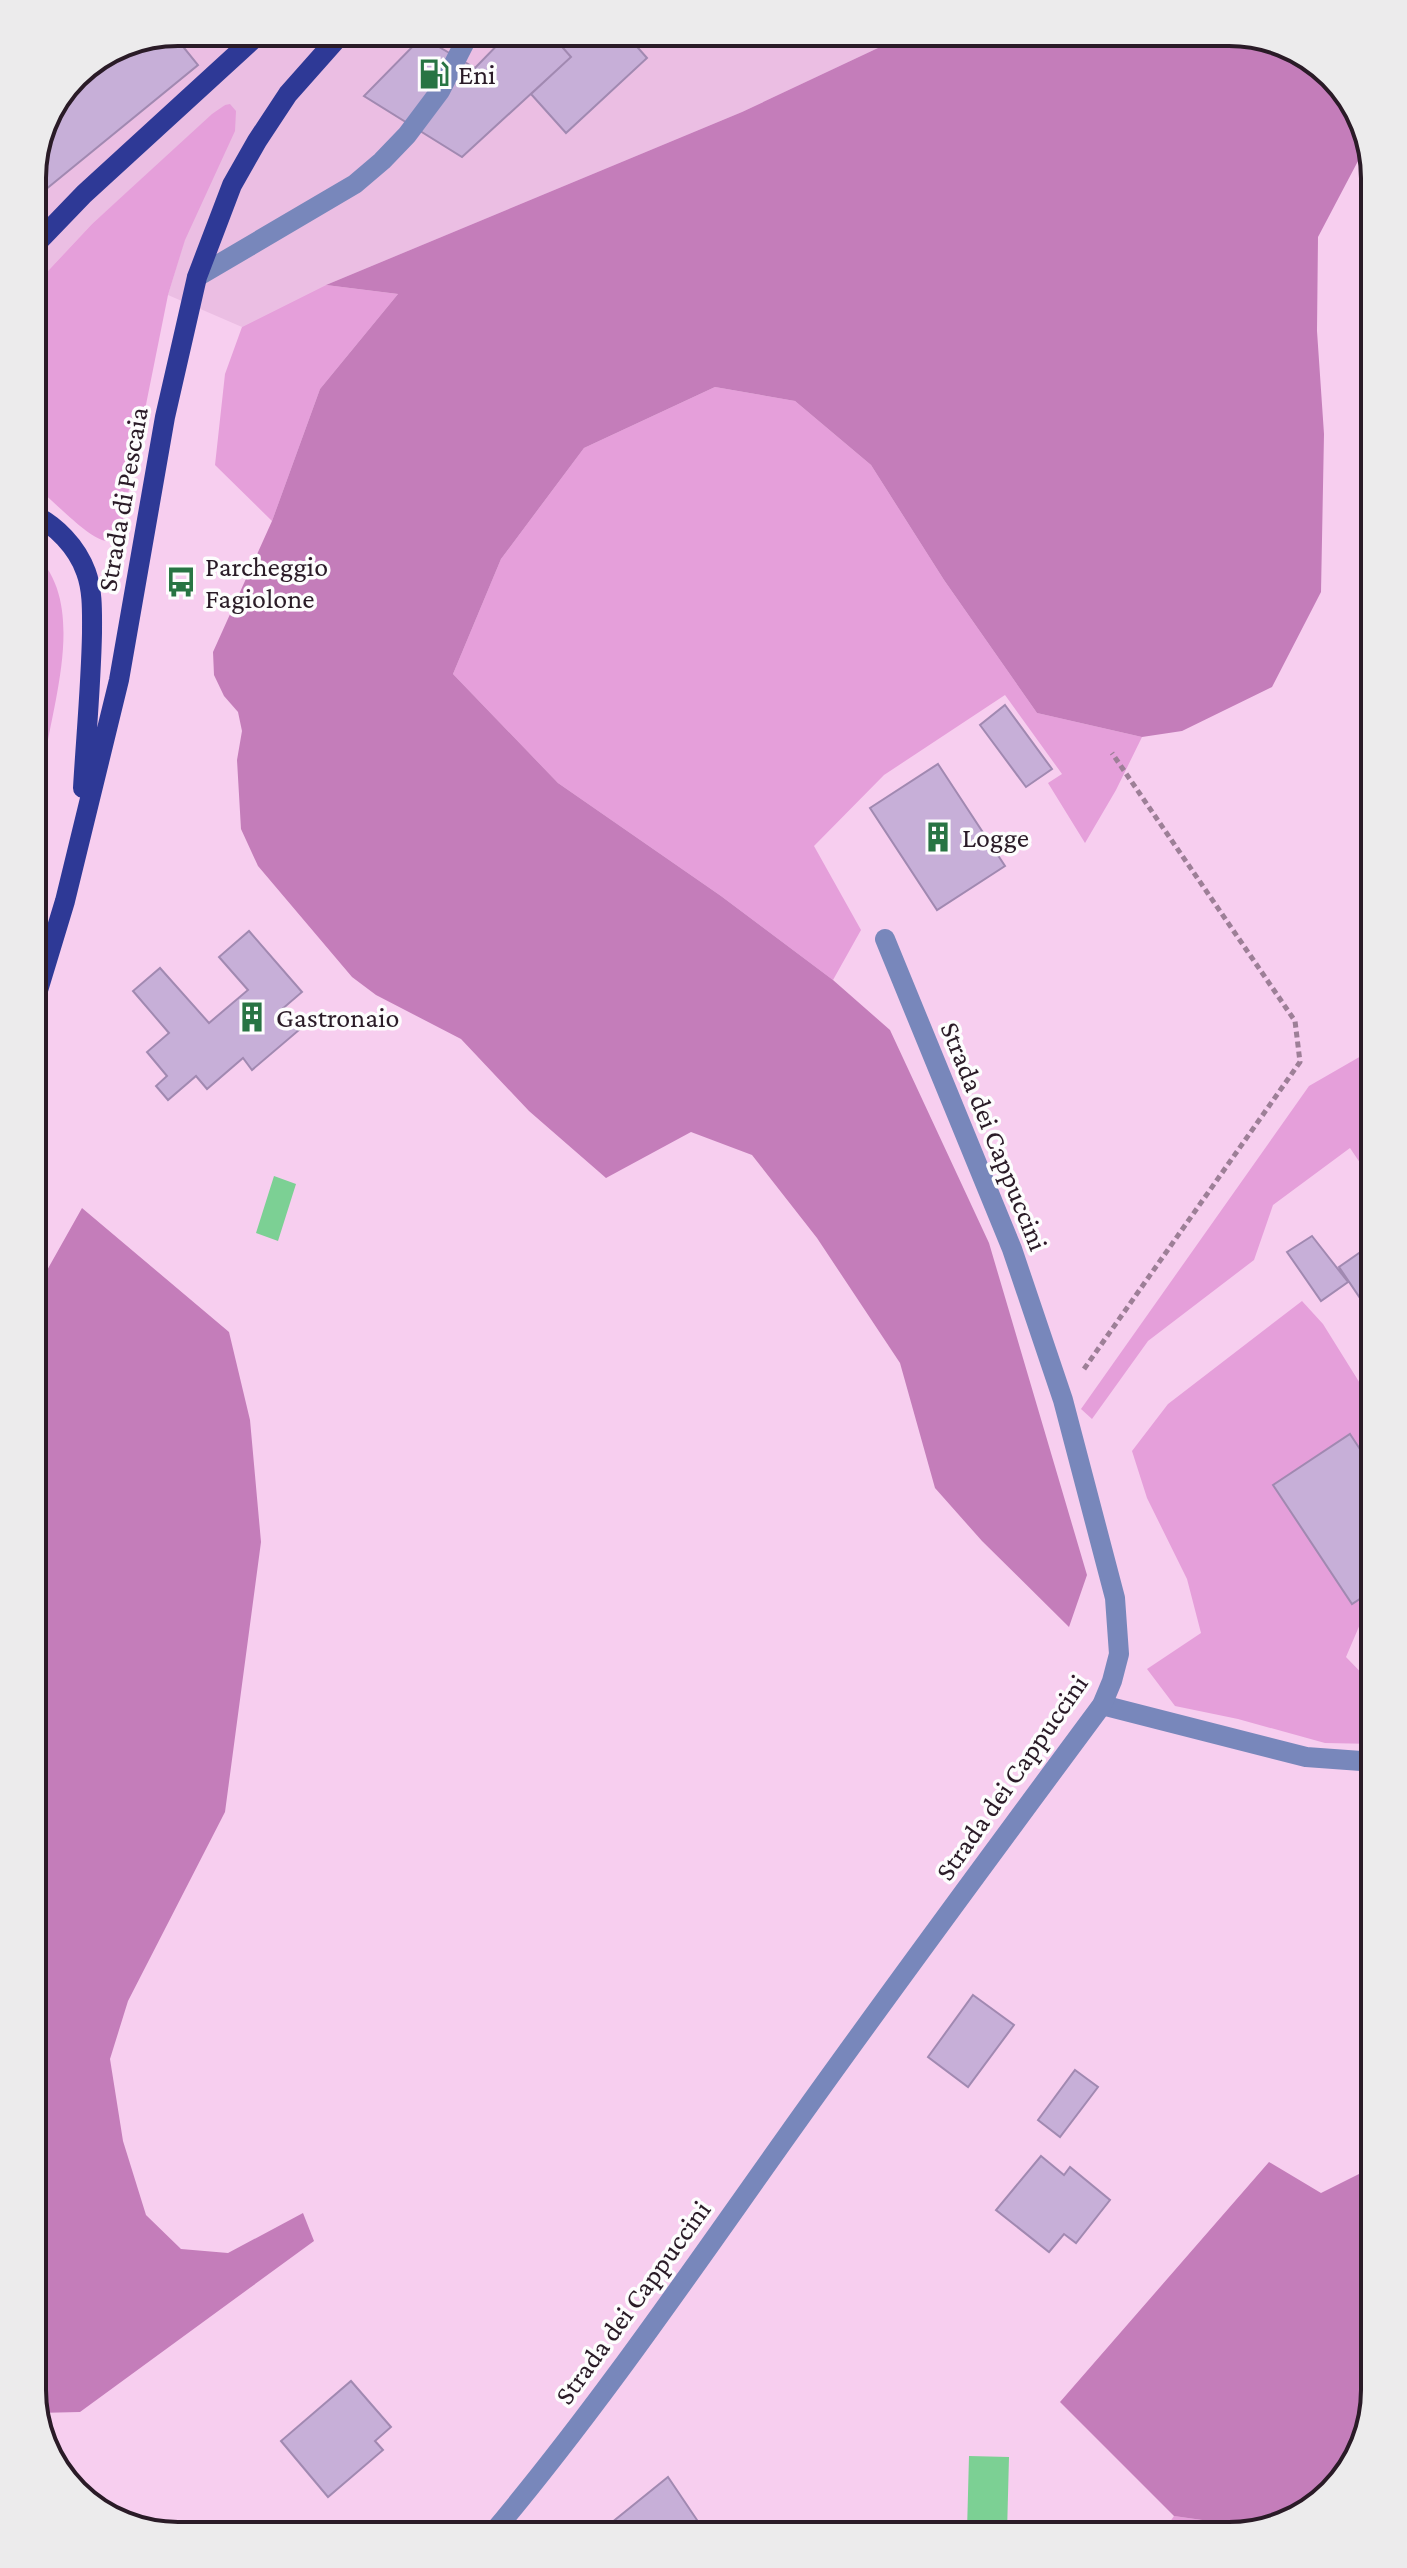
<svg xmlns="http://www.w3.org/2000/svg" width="1407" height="2568" viewBox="0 0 1407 2568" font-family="'Crimson Pro',serif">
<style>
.built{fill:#ebbee3}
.green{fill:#e59fda}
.forest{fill:#c47dba}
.water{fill:#7cd094}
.building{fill:#c7afd8;stroke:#a189b1;stroke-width:2}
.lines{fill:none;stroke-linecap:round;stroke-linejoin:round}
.path{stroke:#9d7f97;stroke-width:5;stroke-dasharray:6 4;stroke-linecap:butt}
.service{stroke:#7887bb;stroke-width:20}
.minor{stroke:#7887bb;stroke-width:20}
.primary{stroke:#2e3996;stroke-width:20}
.labels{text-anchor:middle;stroke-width:7;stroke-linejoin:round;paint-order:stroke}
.poi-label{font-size:28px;fill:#2a1b27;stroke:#fdfdfd;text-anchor:start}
.street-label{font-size:28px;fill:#2a1b27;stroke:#fdfdfd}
.rim{fill:none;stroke:#2a1b27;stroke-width:4}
</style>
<rect width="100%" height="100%" fill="#f7ceef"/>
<!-- built -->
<path class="built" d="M178,32h734l-170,80 -416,173 -84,42 -74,-32 57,-190 -133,119 -60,64v-120l43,-94 47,-31z"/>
<!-- green -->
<path class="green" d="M230,104l6,7 -1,20 -50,109 -17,55 -47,234c-3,5 -7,11 -13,12 -18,1 -59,-46 -76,-57v-196l60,-64 120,-110 13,-9z
M326,285l72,9 -78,95 -48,132 -57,-56 10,-91 17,-47z
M715,387l80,14 76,64 73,115 93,133 105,24 -26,53 -31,53 -37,-60 14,-9 -57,-79 -121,80 -70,71 47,84 -28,50 -112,-84 -163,-113 -105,-109 48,-115 83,-111z
M32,551c57,49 21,149 12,212 -5,36 -7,73 -12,110z
M1375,1048v137l-25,-37 -77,57 -19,55 -106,81 -56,78 -11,-10 228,-323z
M1302,1301l21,23 48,77 4,-2v73l-25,-38 -77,51 79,118 23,-14 -29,68 29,30v57l-50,-1 -87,-24 -63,-13 -28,-37 54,-36 -14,-54 -40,-81 -15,-47 36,-47z
M1174,2516l91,13 -36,7h-69z"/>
<!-- forest -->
<path class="forest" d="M912,32h327l79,30 46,59 4,21 -50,95 -1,94 7,103 -3,158 -49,95 -90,44 -40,6 -105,-24 -93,-133 -73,-115 -76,-64 -80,-14 -131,61 -83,111 -48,115 105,109 163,113 112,84 57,50 99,213 98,332 -18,52 -87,-86 -47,-53 -35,-125 -83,-125 -65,-83 -61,-23 -85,46 -77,-67 -68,-72 -85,-44 -24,-18 -94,-111 -17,-37 -4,-69 5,-29 -4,-19 -14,-16 -10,-21 -1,-23 59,-131 48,-132 78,-95 -72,-9 416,-173z
M82,1208l147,124 21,88 11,122 -36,270 -97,189 -18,58 13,82 23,74 35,34 47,4 75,-40 11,28 -234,171 -43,1 -5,-23v-1093z
M1269,2162l52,31 54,-27v225l-25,81 -64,53 -21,4 -91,-13 -114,-114z"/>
<!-- water -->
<path class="water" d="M274,1176l22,8 -18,57 -22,-8z
M969,2456l40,1 -2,76 -9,-1 -2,4h-21v-4l-8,-1z"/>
<!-- building -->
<path class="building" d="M510,32h39l22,25 -109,100 -98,-61 58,-59 53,31z
M549,32h75l23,26 -81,75 -35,-39 40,-37z
M731,32h23l-20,8z
M172,33l26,32 -164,134 -2,-31 38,-82 55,-44z
M1005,705l47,64 -26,18 -46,-62z
M938,764l67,102 -68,44 -67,-102z
M249,931l53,61 -21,18 18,20 -47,40 -9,-12 -36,31 -11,-13 -28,24 -12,-14 11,-10 -20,-24 22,-19 -36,-42 27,-23 49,55 39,-33 -29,-33z
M1312,1236l36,46 -27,19 -34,-49z
M1375,1242v45l-15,11 -21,-31z
M1350,1434l25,38v117l-23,15 -79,-119z
M973,1995l41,30 -46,62 -40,-30z
M1075,2070l23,17 -38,50 -22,-17z
M1041,2156l23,19 6,-8 40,33 -34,43 -12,-9 -15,18 -53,-42z
M351,2381l40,46 -16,14 8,9 -55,47 -47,-56z
M668,2477l29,43 -19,16h-83z"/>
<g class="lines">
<!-- path -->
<path class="path" d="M1084,1369l216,-307 -5,-41 -183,-268"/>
<!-- service -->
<path class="service" d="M197,277l158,-93 27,-23 25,-26 33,-44 30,-59
M1102,1705l204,52 69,5"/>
<!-- minor -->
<path class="minor" d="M490,2536c107,-127 201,-265 297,-400 103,-145 209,-288 315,-431l10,-24 7,-27 -4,-56 -52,-198 -51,-151 -127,-310"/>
<!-- primary -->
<path class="primary" d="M32,248l52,-54 177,-162
M32,514c24,11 45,33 54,58 7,19 6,41 6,61 -1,52 -6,104 -9,155
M32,1010l33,-109 54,-221 46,-263 32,-140 35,-92 25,-44 31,-47 55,-62"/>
</g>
<!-- icons -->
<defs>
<g id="fuel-bare" transform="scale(2.4)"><path d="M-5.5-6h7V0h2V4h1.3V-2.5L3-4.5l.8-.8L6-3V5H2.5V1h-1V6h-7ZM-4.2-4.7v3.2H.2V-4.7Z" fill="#287443" stroke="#fdfdfd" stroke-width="2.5" paint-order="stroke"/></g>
<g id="bus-bare" transform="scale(2.4)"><path d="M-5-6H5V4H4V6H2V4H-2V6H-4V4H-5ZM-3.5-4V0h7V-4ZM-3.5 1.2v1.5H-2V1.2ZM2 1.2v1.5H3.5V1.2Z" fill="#287443" stroke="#fdfdfd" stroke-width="2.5" paint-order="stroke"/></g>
<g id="building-bare" transform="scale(2.4)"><path d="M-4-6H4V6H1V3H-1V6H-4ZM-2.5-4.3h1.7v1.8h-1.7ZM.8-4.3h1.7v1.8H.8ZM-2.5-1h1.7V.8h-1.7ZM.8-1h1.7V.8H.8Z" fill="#287443" stroke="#fdfdfd" stroke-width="2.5" paint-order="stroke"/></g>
</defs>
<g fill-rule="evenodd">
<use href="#fuel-bare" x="434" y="74"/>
<use href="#bus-bare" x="181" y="582"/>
<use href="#building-bare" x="938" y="837"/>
<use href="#building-bare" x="252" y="1017"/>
</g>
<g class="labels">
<!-- poi labels -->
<g class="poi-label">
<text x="458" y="84">Eni</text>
<text x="205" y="576">Parcheggio<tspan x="205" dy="32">Fagiolone</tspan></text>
<text x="962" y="847">Logge</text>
<text x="276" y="1027">Gastronaio</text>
</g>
<!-- street labels -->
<g class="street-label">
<text transform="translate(122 499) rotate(-80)" y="10">Strada di Pescaia</text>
<text transform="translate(995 1136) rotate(68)" y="10">Strada dei Cappuccini</text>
<text transform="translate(1011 1777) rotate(-55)" y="10">Strada dei Cappuccini</text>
<text transform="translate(632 2302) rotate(-54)" y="10">Strada dei Cappuccini</text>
</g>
</g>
<!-- crop -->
<path d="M0 0H1407V2568H0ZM178 46H1229A132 132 0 0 1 1361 178V2390A132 132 0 0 1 1229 2522H178A132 132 0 0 1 46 2390V178A132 132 0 0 1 178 46Z" fill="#ecebec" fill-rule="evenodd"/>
<path class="rim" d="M178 46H1229A132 132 0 0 1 1361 178V2390A132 132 0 0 1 1229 2522H178A132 132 0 0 1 46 2390V178A132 132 0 0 1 178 46Z"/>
</svg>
